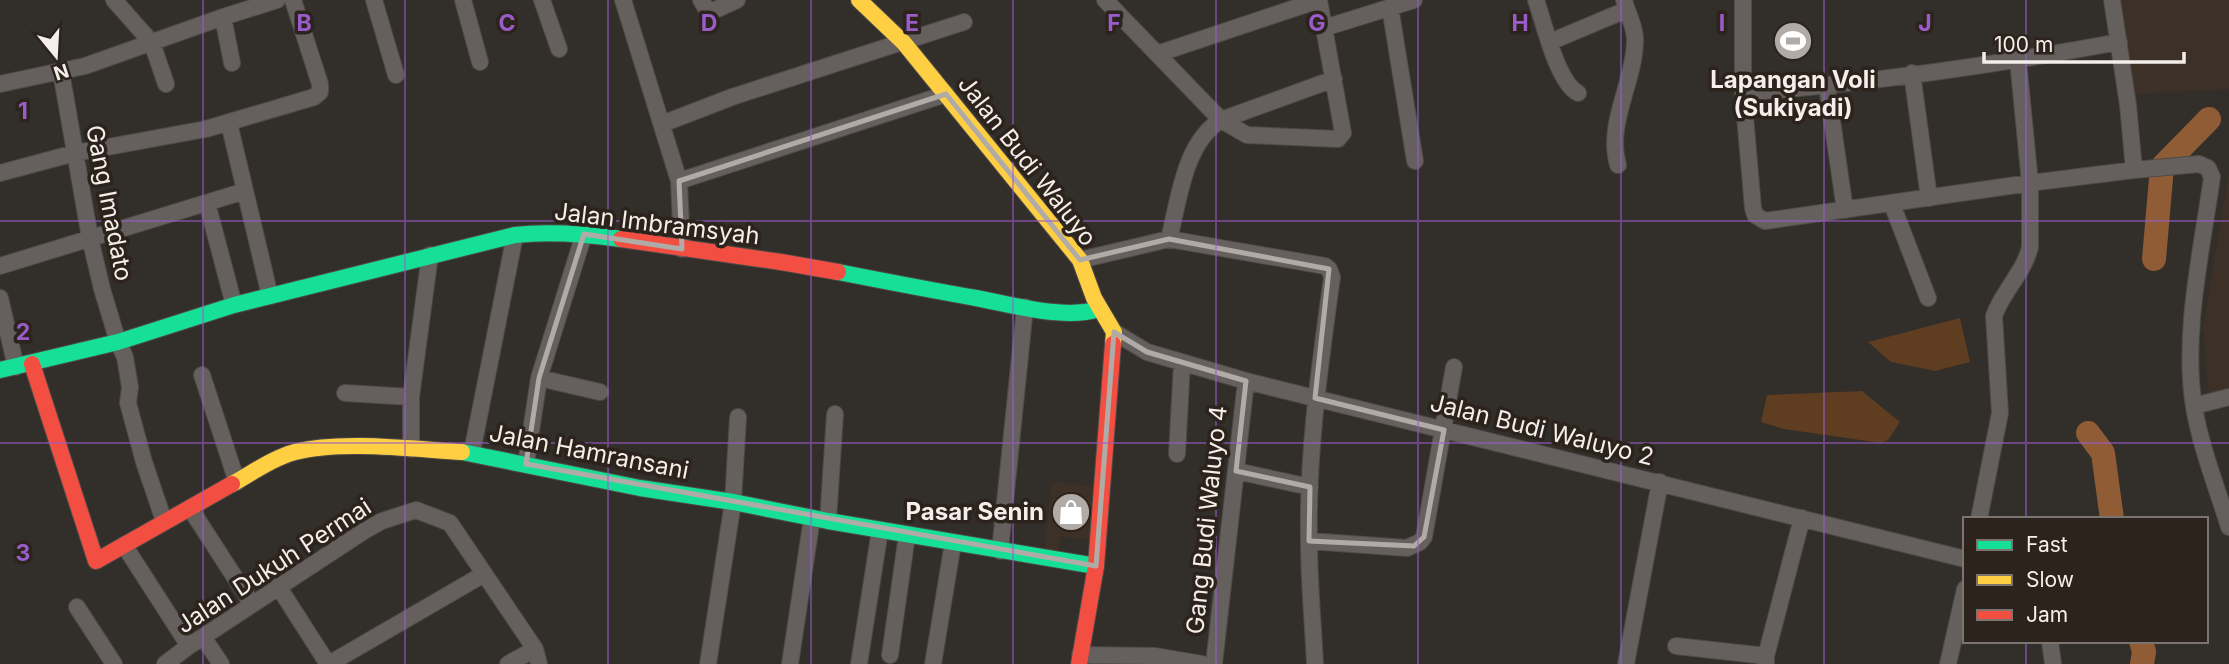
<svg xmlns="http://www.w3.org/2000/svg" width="2229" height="664" viewBox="0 0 2229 664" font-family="Inter,sans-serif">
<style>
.built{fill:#3d3027}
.green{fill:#5e3d21}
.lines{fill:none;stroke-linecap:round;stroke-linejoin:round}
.river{stroke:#8f5c35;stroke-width:24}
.street-casing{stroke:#4e4a47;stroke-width:18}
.fast-casing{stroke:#4e4a47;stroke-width:18}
.slow-casing{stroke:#4e4a47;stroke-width:18}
.jam-casing{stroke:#4e4a47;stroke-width:18}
.street{stroke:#65605e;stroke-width:16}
.fast{stroke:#16e098;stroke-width:16}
.slow{stroke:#ffcf43;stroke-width:16}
.jam{stroke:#f24e42;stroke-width:16}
.marked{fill:none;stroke:#b1aba7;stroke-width:5;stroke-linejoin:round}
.grid{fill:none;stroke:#9a5cca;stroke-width:2;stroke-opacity:0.55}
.labels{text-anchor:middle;stroke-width:7;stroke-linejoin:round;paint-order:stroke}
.poi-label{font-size:24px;font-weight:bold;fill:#f5eeea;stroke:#2c231c}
.street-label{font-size:24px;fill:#f5eeea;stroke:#2c231c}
.grid-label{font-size:23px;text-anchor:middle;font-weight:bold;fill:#9a5cca;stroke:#2c231c;stroke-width:7;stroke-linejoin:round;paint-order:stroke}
</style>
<rect width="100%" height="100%" fill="#322e2a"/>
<!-- built -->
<path class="built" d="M2116,0h113v89l-96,5z
M2229,172v221l-20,6 -6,-73z
M1052,482l43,4 -3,53 -32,-2 -2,17 -14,-1z"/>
<!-- green -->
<path class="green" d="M1960,318l10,44 -35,9 -44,-9 -23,-20z
M1862,391l38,31 -12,18 -7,3 -97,-14 -23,-7 6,-27z"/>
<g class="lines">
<!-- river -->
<path class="river" d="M2154,259l8,-92 47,-48
M2088,433l15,20 9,66
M2141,641l3,11 -2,12"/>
<!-- street casing -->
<g class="street-casing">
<path id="street" d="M114,0l38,43 14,41
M374,0l22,75
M463,0l17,62
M542,0l17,49
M623,0l56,181 3,68
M701,0l6,10h8l22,-10
M1105,0l116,120 26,15 91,4 5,-6 -24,-133
M1536,0c8,23 21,82 42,93
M1743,0v93l10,115 2,7 10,6 265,-38 104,-13 65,-6 9,4 4,9c-10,72 -30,158 -18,230 7,41 23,81 35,120
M2112,0l16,105 6,65
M1390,7l25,154
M223,17l9,46
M1324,28l90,-28
M1550,42l76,-32
M1157,54l162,-54
M61,72l29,166 12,51 16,53 7,15 5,30 -2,16 16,59 20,59
M1912,73l17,125
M0,84l85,-18 138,-49 54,-17
M1827,86l18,124
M1743,93c126,-10 252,-28 376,-51
M229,123l41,173
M662,124l70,-27 232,-75
M1618,165c-12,-41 16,-82 17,-123 1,-14 -8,-29 -11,-42
M0,173l75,-20 131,-24 108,-32 6,-5v-8l-27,-84
M679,181l267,-87
M207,203l27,102
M1892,204l36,94
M1169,239c10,-39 15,-96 52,-119l113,-41
M1080,260l89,-21 156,27 4,3 3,8c-12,88 -25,176 -23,265 0,40 4,81 6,122
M0,266l245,-75
M0,298l16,69
M1114,332l33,20 99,29 719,178
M202,375l35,107
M539,378l61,14
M345,393l66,4
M2194,406l35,-9
M411,449v-52l19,-142
M472,452l43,-217
M1177,454l5,-91
M526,464l13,-86 45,-144
M1236,471l74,16
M190,508l62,96
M1979,519l21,-106 -6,-97c8,-24 30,-43 36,-69v-64l-12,-123
M828,521l7,-107
M1309,541l98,7 13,-6 4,-5 30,-170
M124,545l65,101
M1000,551l25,-244
M278,586l50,78
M77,607l37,57
M203,637l18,27
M2050,641l3,23
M1676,646l90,10
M890,655l17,-120
M1080,655l75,1 47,8
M165,664l24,-18 175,-115 18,-10 34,-11 34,13 85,126 4,15
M329,664l155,-90
M508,664l27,-15
M708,664l25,-162 5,-85
M790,664l22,-146
M859,664l21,-134
M933,664l20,-121
M1214,664l32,-283
M1626,664l34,-182
M1766,664v-8l36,-138
M1948,664l17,-75"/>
</g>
<!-- fast casing -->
<g class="fast-casing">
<path id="fast" d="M838,272c46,9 92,18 138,26 37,7 88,22 123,11
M0,370l118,-28 116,-37 281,-70c36,-4 70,-1 106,4
M462,452l178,36 93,14 95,19 268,45"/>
</g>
<!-- slow casing -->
<g class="slow-casing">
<path id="slow" d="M859,0l45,43 176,217 14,38 20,34 -1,12
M232,484c20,-11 41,-26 63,-32 47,-12 118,-3 167,0"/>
</g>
<!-- jam casing -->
<g class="jam-casing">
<path id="jam" d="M621,239l160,23 57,10
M32,364l64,197 136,-77
M1079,664l17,-98 17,-222"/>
</g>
<!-- street -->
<use href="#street" class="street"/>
<!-- fast -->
<use href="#fast" class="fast"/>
<!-- slow -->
<use href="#slow" class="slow"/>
<!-- jam -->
<use href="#jam" class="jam"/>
</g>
<!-- marked area -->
<path class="marked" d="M946,94l134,166 89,-21 160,30 -14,129 129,32 -20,107 -10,9 -105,-5 1,-54 -74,-16 10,-90 -99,-29 -33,-20 -18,234 -570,-102 13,-86 45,-144 98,15 -3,-68z"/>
<!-- grid -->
<path class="grid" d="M203,0v664M405,0v664M608,0v664M811,0v664M1013,0v664M1216,0v664M1418,0v664M1621,0v664M1824,0v664M2026,0v519M0,221h2229M0,443h2229M2026,641v23"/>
<!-- icons -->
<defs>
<g id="stadium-disc" transform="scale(2.0125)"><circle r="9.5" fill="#b1aba7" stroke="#2c231c"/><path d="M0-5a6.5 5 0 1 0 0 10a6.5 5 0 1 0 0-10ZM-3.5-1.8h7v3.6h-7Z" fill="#fff"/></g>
<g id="shop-disc" transform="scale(2.0125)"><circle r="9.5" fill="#b1aba7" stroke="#2c231c"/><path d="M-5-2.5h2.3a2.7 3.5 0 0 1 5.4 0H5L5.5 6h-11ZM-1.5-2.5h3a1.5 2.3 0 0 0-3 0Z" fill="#fff"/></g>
</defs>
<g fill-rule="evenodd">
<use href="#stadium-disc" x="1793" y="41"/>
<use href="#shop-disc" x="1071" y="512"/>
</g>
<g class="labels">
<!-- poi labels -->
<g class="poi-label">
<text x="1793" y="88">Lapangan Voli<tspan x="1793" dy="28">(Sukiyadi)</tspan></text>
<text x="1044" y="520" text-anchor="end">Pasar Senin</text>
</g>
<!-- street labels -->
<g class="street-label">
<text transform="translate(1027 161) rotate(52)" y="8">Jalan Budi Waluyo</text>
<text transform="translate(109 203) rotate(79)" y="8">Gang Imadato</text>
<text transform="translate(657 224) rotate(7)" y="8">Jalan Imbramsyah</text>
<text transform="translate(1542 430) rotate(14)" y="8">Jalan Budi Waluyo 2</text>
<text transform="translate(589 452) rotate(11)" y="8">Jalan Hamransani</text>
<text transform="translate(1207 520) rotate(-84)" y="8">Gang Budi Waluyo 4</text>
<text transform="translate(274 566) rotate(-33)" y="8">Jalan Dukuh Permai</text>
</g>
</g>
<g class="grid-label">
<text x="304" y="31">B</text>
<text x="507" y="31">C</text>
<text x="709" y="31">D</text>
<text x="912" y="31">E</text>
<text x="1114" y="31">F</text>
<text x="1317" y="31">G</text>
<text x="1520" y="31">H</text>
<text x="1722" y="31">I</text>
<text x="1925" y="31">J</text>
<text x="23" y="119">1</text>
<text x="23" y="340">2</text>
<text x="23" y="561">3</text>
</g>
<!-- legend -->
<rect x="1963" y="517" width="245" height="126" fill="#2c231c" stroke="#7c746e" stroke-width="2"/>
<rect x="1977" y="540" width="35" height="10" fill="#16e098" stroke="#7c746e" stroke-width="2"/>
<text x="2026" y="552" font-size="21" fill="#f5eeea">Fast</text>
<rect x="1977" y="575" width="35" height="10" fill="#ffcf43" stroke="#7c746e" stroke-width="2"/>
<text x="2026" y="587" font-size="21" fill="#f5eeea">Slow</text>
<rect x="1977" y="610" width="35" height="10" fill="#f24e42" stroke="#7c746e" stroke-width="2"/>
<text x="2026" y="622" font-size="21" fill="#f5eeea">Jam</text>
<!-- north arrow -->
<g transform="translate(56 56) rotate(162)" stroke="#2c231c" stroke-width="5" paint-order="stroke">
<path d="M0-5L12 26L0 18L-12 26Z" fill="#f5eeea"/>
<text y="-10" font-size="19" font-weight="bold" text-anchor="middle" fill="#f5eeea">N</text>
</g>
<!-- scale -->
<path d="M1984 52v10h200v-10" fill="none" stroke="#f5eeea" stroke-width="3.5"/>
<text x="1994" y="52" font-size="21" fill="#f5eeea" stroke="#2c231c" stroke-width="5" paint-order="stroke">100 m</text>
</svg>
